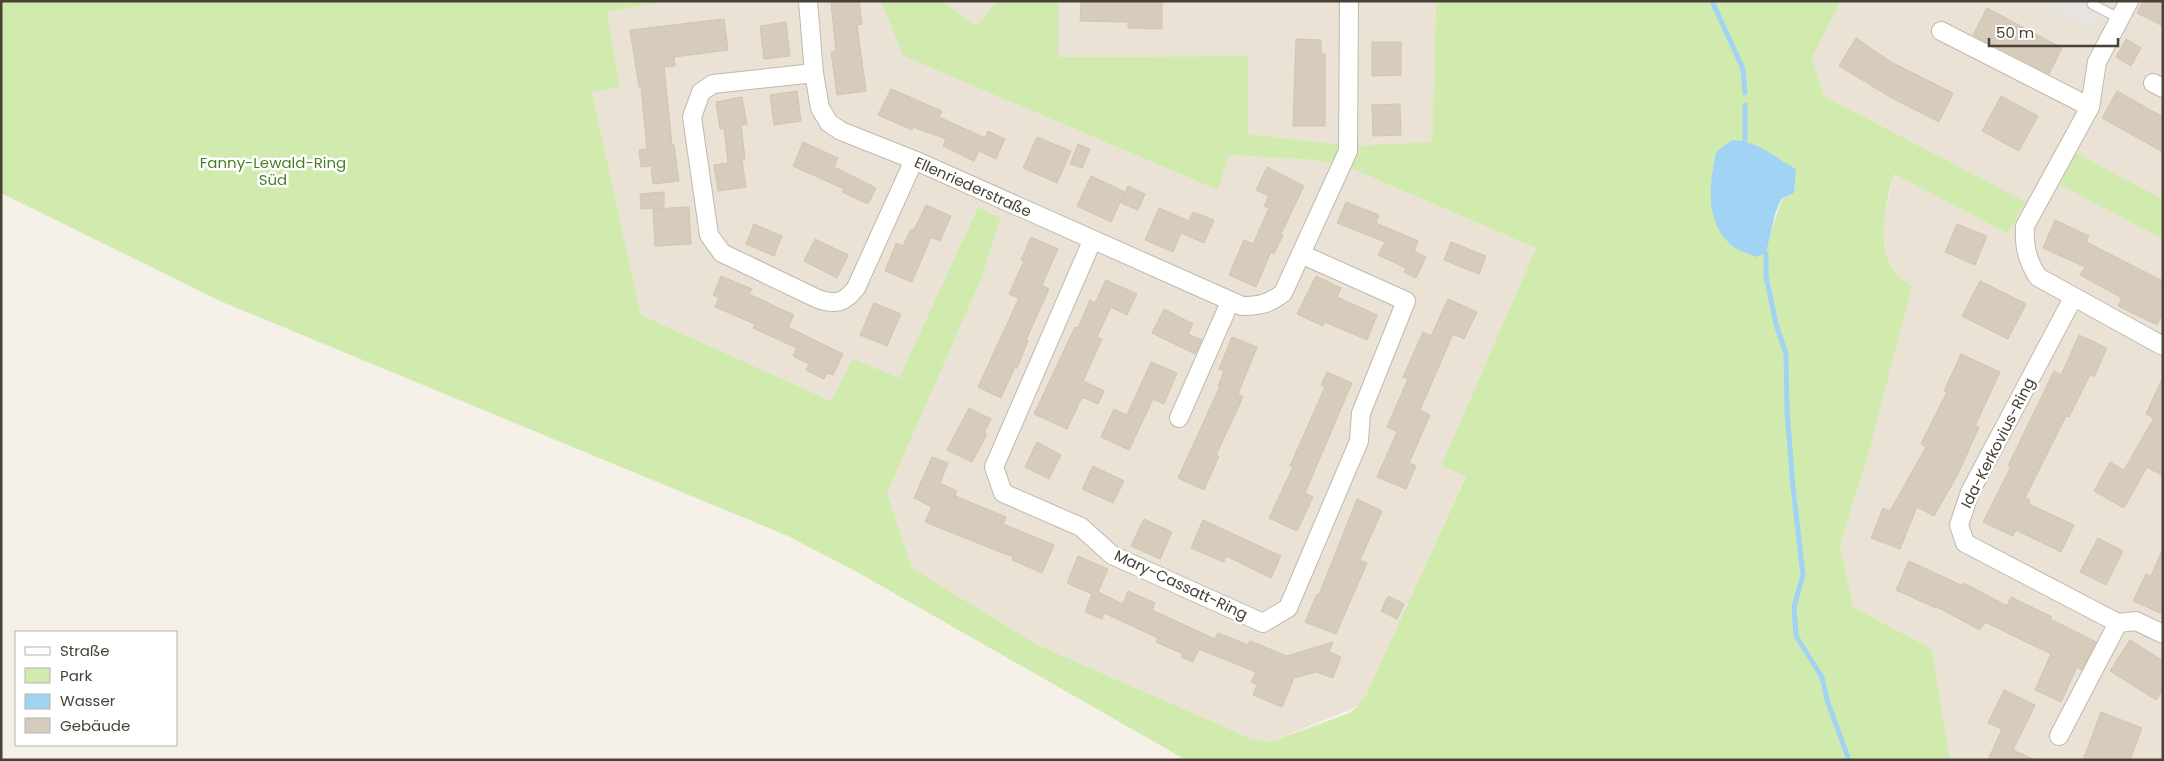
<svg xmlns="http://www.w3.org/2000/svg" width="2164" height="761" viewBox="0 0 2164 761" font-family="Poppins,sans-serif">
<style>
.residential{fill:#e9e2d5}
.green{fill:#d1ebae;fill-rule:evenodd}
.parking{fill:#e6e3e0}
.water{fill:#a1d4f4}
.lines{fill:none;stroke-linecap:round;stroke-linejoin:round}
.stream{stroke:#a1d4f4;stroke-width:5}
.building{fill:#d7ccbc;stroke:#d2c4af}
.service-casing{stroke:#c1b8aa;stroke-width:11}
.minor-casing{stroke:#c1b8aa;stroke-width:20}
.service{stroke:#fff;stroke-width:9}
.minor{stroke:#fff;stroke-width:18}
.labels{text-anchor:middle;stroke-width:5;stroke-linejoin:round;paint-order:stroke}
.park-label{font-size:15px;fill:#497e25;stroke:#fff}
.street-label{font-size:15px;fill:#484136;stroke:#fff}
</style>
<rect width="100%" height="100%" fill="#f5f0e8"/>
<!-- residential -->
<path class="residential" d="M668,1h213l22,55 315,134 11,-35 85,5 36,8 186,80 -95,218 25,9 -100,220 -8,11 -88,36 -18,-3 -214,-94 -126,-77 -25,-75 94,-213 20,-62 -23,-11 -79,171 -68,23 -190,-86 -49,-224 28,-4 -13,-75z
M943,1h54l-21,25z
M1058,1h378l-4,142 -79,3 -105,-12 -1,-78 -190,1z
M1841,1h322v198l-87,-46 -15,32 102,54v521h-213l-18,-111 -79,-42 -13,-62 27,-87 28,-185 -8,-17 -4,-21 1,-18 10,-43 113,59 18,-31 -201,-106 -12,-38z"/>
<!-- green -->
<path class="green" d="M1,1h667l-61,11 13,75 -28,5 49,223 190,86 22,-42 46,19 79,-171 23,11 -20,62 -94,213 25,75 126,77 214,94 18,3 80,-29 8,-7 8,-11 100,-219 -25,-10 95,-218 -186,-80 -36,-8 -85,-5 -11,35 -315,-134 -22,-55h62l33,25 21,-25h61v56l190,-1v78l105,12 79,-4 4,-141h405l-29,57 12,38 202,106 -19,31 -113,-59c-9,31 -18,68 0,97 4,6 12,11 18,15l-45,172 -27,87 13,62 79,42 18,111h-764l-329,-188 -69,-36 -568,-235 -219,-108zM1732,140c25,0 42,17 63,29l-1,24 -12,6 -12,36z
M2076,153l87,46v40l-103,-54z"/>
<!-- parking -->
<path class="parking" d="M2044,1h64l-15,29 -50,-27z"/>
<!-- water -->
<path class="water" d="M1732,140c25,0 42,17 64,29l-2,24 -13,6 -6,15 -9,39 -10,4c-8,-4 -21,-7 -27,-14 -25,-24 -19,-61 -13,-91z"/>
<g class="lines">
<!-- stream -->
<path class="stream" d="M1712,1l31,68 2,24
M1745,140v-35
M1766,253v23l10,48 10,30 1,57 6,76 10,88 -9,32 2,29 26,41 5,23 22,60"/>
</g>
<!-- building -->
<path class="building" d="M831,1h28l3,23 -5,1 9,66 -29,4 -6,-43h5z
M1081,1h81v28l-34,-1v-6l-48,-1z
M2143,1h20v25l-26,-13z
M1987,8l75,40 -13,26 -76,-39z
M724,19l4,31 -54,7 1,9 -11,1 8,78h2l5,36 -26,3 -2,-18 -10,1 -2,-17 8,-1 -6,-62h-2l-9,-57z
M786,22l4,34 -26,3 -4,-33z
M1856,38l35,24 62,31 -14,29 -47,-24 -53,-32z
M1296,39l25,1v14h4v72h-32z
M2126,39l15,9 -10,18 -15,-9z
M1372,42h29v33l-29,1z
M891,89l51,22 -3,6 46,21 3,-7 17,8 -9,20 -17,-8 -5,10 -31,-15 3,-7 -33,-12 -1,3 -34,-15z
M797,91l4,30 -27,4 -4,-30z
M2117,91l46,26v35l-61,-34z
M2001,96l37,20 -19,35 -37,-20z
M742,97l5,27 -6,1 4,34 -3,1 4,27 -28,4 -4,-26 14,-2 -4,-35 -4,1 -4,-27z
M1400,104l1,31 -28,1 -1,-31z
M1037,137l34,14 -14,32 -34,-15z
M803,142l35,16 -4,9 42,21 -8,16 -26,-12 2,-3 -51,-23z
M1078,144l12,5 -8,19 -12,-4z
M1267,167l37,19 -23,48 2,1 -9,19 -3,-2 -15,35 -27,-12 15,-35 9,4 16,-36 -5,-2 5,-10 -13,-6z
M1091,176l34,16 -14,30 -34,-16z
M1128,186l17,8 -7,16 -17,-7z
M664,192v15l-23,2 -1,-15z
M1346,202l33,13 -3,8 42,18 -4,10 12,6 -10,21 -12,-6 2,-4 -28,-13 7,-13 -48,-19z
M926,205l25,11 -11,25 -9,-4 -19,45 -27,-11 11,-28 7,3 8,-17 3,1z
M689,207l2,37 -36,2 -2,-37z
M1159,208l30,13 4,-9 21,8 -10,23 -23,-10 -8,19 -28,-12z
M2055,220l34,16 -3,6 77,39v32l-6,12 -39,-19 4,-8 -42,-23 5,-8 -42,-19z
M754,224l28,12 -8,20 -28,-12z
M1957,224l30,12 -12,29 -30,-13z
M1031,237l27,12 -16,36 7,4 -23,51 2,1 -11,27 -2,-1 -14,31 -23,-11 41,-89 -10,-4 15,-33 -3,-1z
M815,239l33,16 -11,23 -33,-17z
M1451,242l35,14 -7,18 -35,-14z
M721,276l31,13 -3,5 45,21 -6,12 55,27 -10,21 -6,-2 -3,6 -18,-9 3,-6 -16,-8 4,-8 -44,-20 2,-4 -40,-17 4,-9 -6,-3z
M1316,276l25,12 -4,9 40,18 -10,25 -42,-18 -2,4 -26,-12z
M1106,280l31,14 -10,21 -16,-8 -14,30 5,2 -19,42 21,10 -6,13 -16,-7 -15,32 -33,-15 41,-87 3,1 12,-28 5,3z
M1980,281l46,23 -18,35 -46,-23z
M1448,299l29,13 -13,27 -11,-5 -33,76 10,5 -21,48 7,3 -10,23 -29,-12 20,-45 -10,-5 21,-48 -5,-2 20,-45 8,4z
M874,303l27,11 -14,32 -27,-11z
M1164,309l29,15 -5,10 14,6 -7,14 -43,-21z
M2079,335l28,13 -13,29 -4,-2 -21,42 -3,-1 -41,82 5,2 -1,4 45,21 -13,27 -45,-22 -3,6 -30,-14 28,-55 -3,-1 46,-95 7,4z
M1232,337l25,10 -19,47 5,3 -27,58 3,1 -15,34 -26,-12 42,-92h-2l6,-15 -5,-2z
M1961,354l39,18 -25,54 4,1 -21,47 -24,42 -17,-9 -17,42 -29,-11 12,-30 7,3 36,-64 -5,-3 26,-52 -3,-1z
M1151,362l26,11 -13,31 -11,-5 -24,51 -28,-13 13,-28 13,6z
M1327,372l25,11 -47,110 8,4 -16,34 -28,-13 24,-51 -3,-1 35,-79 -4,-2z
M2163,377v99l-16,-9 -23,41 -30,-17 16,-29 14,8 30,-52 -8,-4z
M969,408l22,11 -7,14 3,1 -15,28 -25,-12z
M1037,442l24,13 -12,24 -24,-12z
M932,457l16,6 -8,20 17,8 -2,5 51,21 -3,7 51,21 -12,28 -30,-13 1,-3 -88,-35 7,-15 -18,-9z
M1093,466l31,15 -11,22 -31,-14z
M1357,499l25,12 -22,49 7,3 -31,71 -31,-12 12,-28 2,1z
M1144,519l28,13 -12,27 -29,-13z
M1203,520l78,36 -10,22 -45,-22 -2,6 -33,-14z
M2098,538l25,13 -17,34 -26,-13z
M2163,548v66l-30,-13 13,-27 5,2z
M1078,556l30,13 -10,23 25,12 5,-13 27,12 -3,7 63,29 3,-6 30,12 2,-4 37,15 46,-14 -4,10 12,5 -8,21 -17,-6 -22,6 -12,29 -29,-12 4,-10 -6,-3 5,-10 -57,-23 -6,13 -12,-5 2,-3 -27,-12 2,-4 -54,-25 -2,6 -17,-7 7,-18 -25,-11z
M1909,561l54,25 1,-3 43,23 4,-9 41,20 -2,2 46,23 -14,28 -5,-3 -16,35 -26,-12 16,-36 -66,-32 -5,8 -43,-23 -1,1 -40,-18z
M1388,596l16,8 -7,15 -16,-8z
M2130,640l33,21v29l-7,10 -46,-29z
M2004,690l31,15 -22,45 22,10h-47l14,-31 -14,-6z
M2101,712l41,16 -12,32h-47z"/>
<g class="lines">
<!-- service casing -->
<g class="service-casing">
<path id="service" d="M2092,4l28,15"/>
</g>
<!-- minor casing -->
<g class="minor-casing">
<path id="minor" d="M808,1l6,72 6,35 9,15 12,8 73,29 328,146c17,0 27,-2 41,-13l65,-142 1,-150
M2129,1l-32,61 -7,45 -65,119c-1,21 2,34 13,51l125,69
M1941,31l149,76
M814,73l-101,11 -12,8 -9,25 17,118 13,18 96,46c18,6 26,4 38,-11l58,-128
M2153,83l10,5
M1092,241l-98,226 9,26 78,34 31,28 151,68 25,-15 71,-167 2,-28 45,-112 -105,-47
M2073,298l-103,194 -11,33 6,18 153,80 18,-2 27,13
M1179,418l51,-116
M2059,736l59,-113"/>
</g>
<!-- service -->
<use href="#service" class="service"/>
<!-- minor -->
<use href="#minor" class="minor"/>
</g>
<g class="labels">
<!-- park labels -->
<g class="park-label">
<text x="273" y="168">Fanny-Lewald-Ring<tspan x="273" dy="17">Süd</tspan></text>
</g>
<!-- street labels -->
<g class="street-label">
<text transform="translate(973 187) rotate(24)" y="5">Ellenriederstraße</text>
<text transform="translate(1998 443) rotate(-63)" y="5">Ida-Kerkovius-Ring</text>
<text transform="translate(1181 585) rotate(25)" y="5">Mary-Cassatt-Ring</text>
</g>
</g>
<!-- border -->
<rect width="2164" height="761" fill="none" stroke="#484136" stroke-width="5"/>
<!-- legend -->
<rect x="15" y="631" width="162" height="115" fill="#ffffff" stroke="#b6b3af"/>
<rect x="25" y="647" width="25" height="8" fill="#ffffff" stroke="#b6b3af"/>
<text x="60" y="656" font-size="15" fill="#484136">Straße</text>
<rect x="25" y="668" width="25" height="15" fill="#d1ebae" stroke="#b6b3af"/>
<text x="60" y="681" font-size="15" fill="#484136">Park</text>
<rect x="25" y="694" width="25" height="15" fill="#a1d4f4" stroke="#b6b3af"/>
<text x="60" y="706" font-size="15" fill="#484136">Wasser</text>
<rect x="25" y="718" width="25" height="15" fill="#d7ccbc" stroke="#b6b3af"/>
<text x="60" y="731" font-size="15" fill="#484136">Gebäude</text>
<!-- scale -->
<path d="M1989 38v8h129v-8" fill="none" stroke="#484136" stroke-width="2.5"/>
<text x="1996" y="38" font-size="15" fill="#484136" stroke="#ffffff" stroke-width="4" paint-order="stroke">50 m</text>
</svg>
